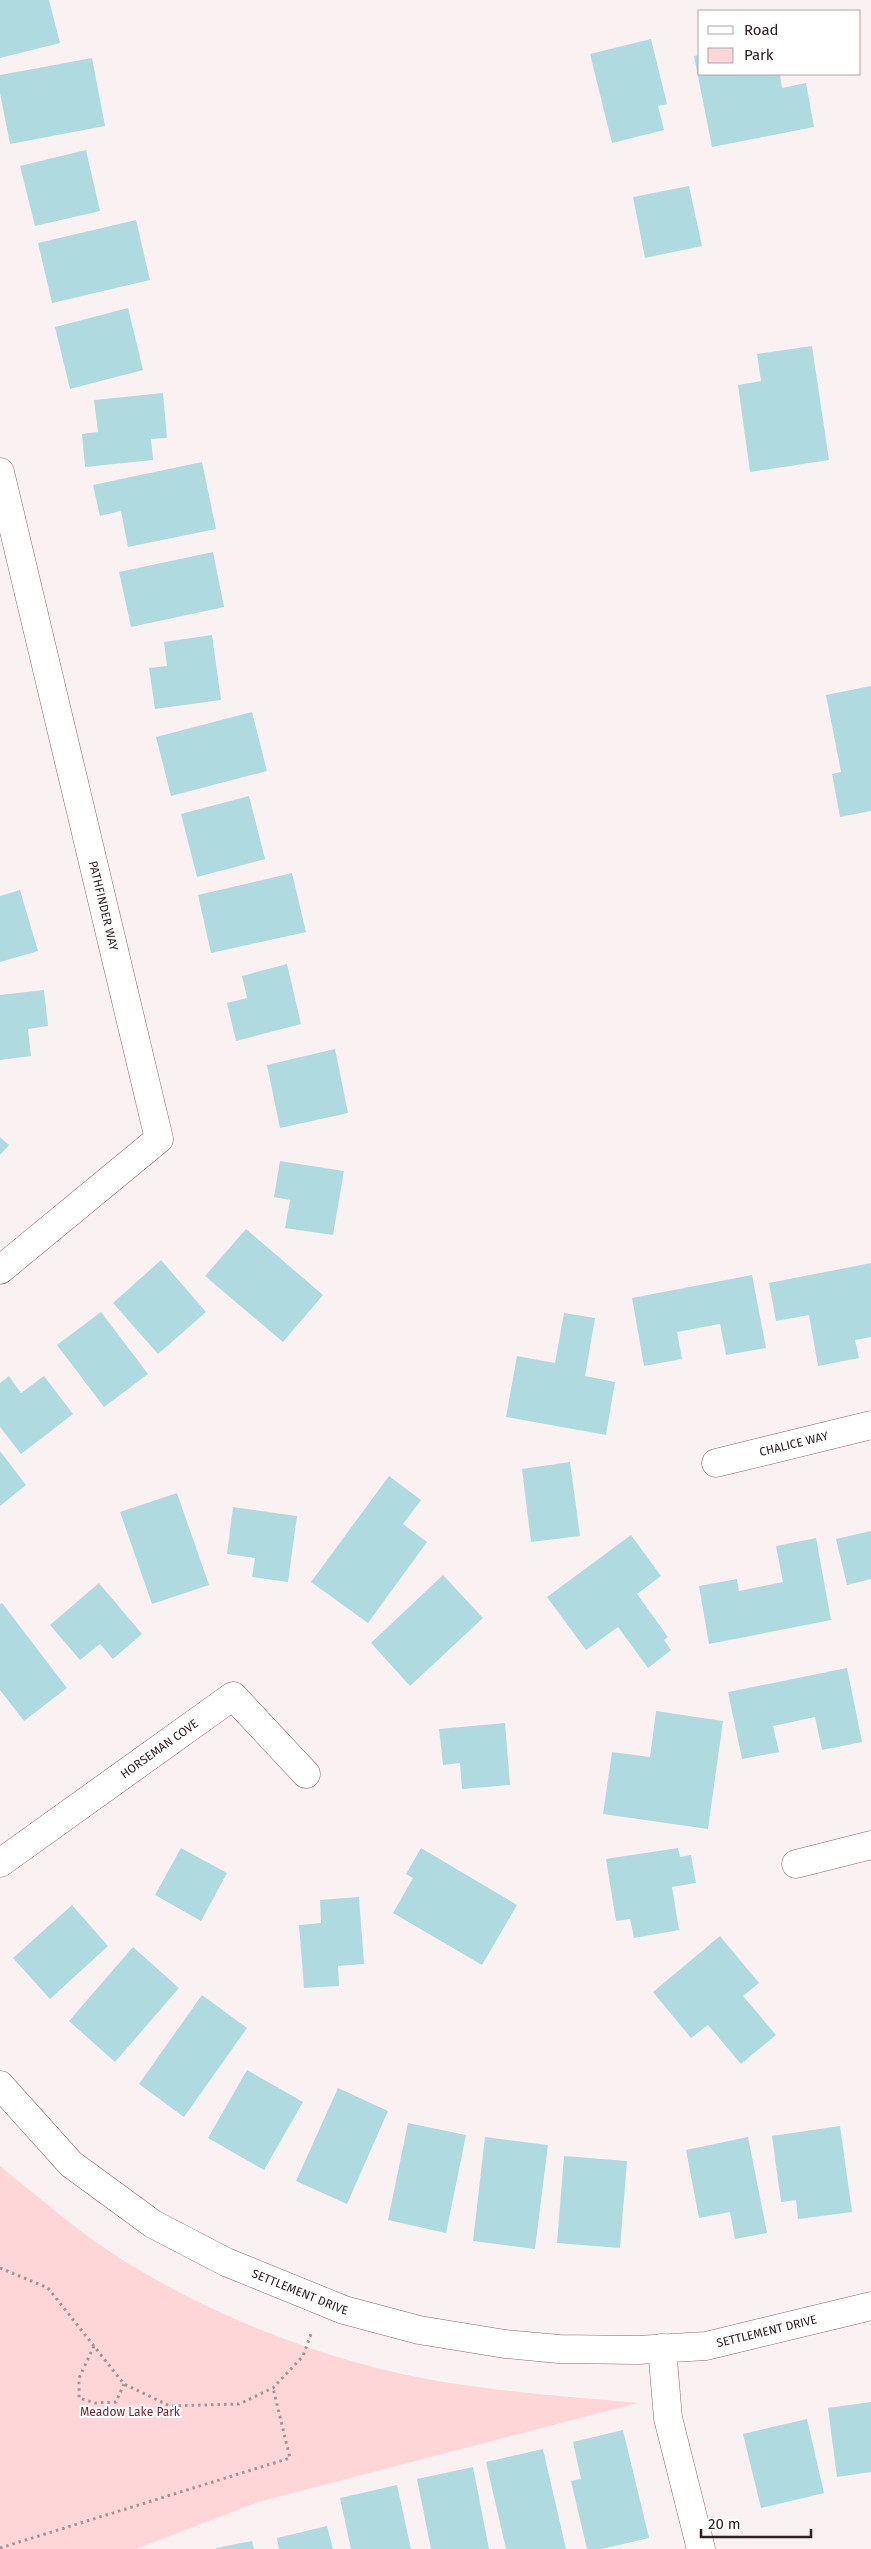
<svg xmlns="http://www.w3.org/2000/svg" width="871" height="2549" viewBox="0 0 871 2549" font-family="'Fira Sans',sans-serif">
<style>
.green{fill:#ffd6d8}
.building{fill:#afdbe0}
.lines{fill:none;stroke-linecap:round;stroke-linejoin:round}
.minor-casing{stroke:#8c686a;stroke-width:29}
.path{stroke:#a19596;stroke-width:3;stroke-dasharray:2.5 4;stroke-linecap:butt}
.minor{stroke:#fff;stroke-width:28}
.labels{text-anchor:middle;stroke-width:4;stroke-linejoin:round;paint-order:stroke}
.street-label{font-size:12px;fill:#2f2021;stroke:#fff}
.park-label{font-size:12px;fill:#711f2d;stroke:#fff}
</style>
<rect width="100%" height="100%" fill="#faf1f2"/>
<!-- green -->
<path class="green" d="M0,2166c26,21 52,43 79,64 102,76 246,134 371,153 62,10 126,14 188,20l-380,99 -122,47h-136z"/>
<!-- building -->
<path class="building" d="M0,0h49l11,43 -60,15z
M651,39l16,65 -9,2 6,24 -52,13 -22,-89z
M700,55v19h80l2,14 24,-5 8,44 -102,20 -18,-91z
M92,58l13,68 -95,18 -10,-51v-18z
M86,150l14,61 -65,15 -15,-60z
M689,186l13,60 -57,12 -12,-61z
M136,220l14,60 -98,23 -14,-60z
M128,308l15,62 -73,19 -15,-62z
M812,346l17,114 -79,12 -12,-87 23,-4 -4,-27z
M163,393l4,45 -16,1 2,21 -68,7 -3,-33 16,-2 -4,-32z
M202,462l14,67 -88,18 -7,-36 -21,5 -7,-31z
M213,552l11,55 -93,20 -12,-55z
M212,635l9,65 -66,9 -6,-41 18,-2 -3,-24z
M871,686v125l-31,6 -8,-43 9,-2 -15,-77z
M252,712l15,59 -96,25 -15,-59z
M249,796l16,63 -68,18 -16,-63z
M292,873l14,59 -95,21 -13,-58z
M20,890l18,61 -38,11v-66z
M287,964l14,60 -65,17 -9,-38 20,-5 -5,-22z
M44,990l4,36 -20,3 3,27 -31,4v-65z
M335,1049l13,64 -68,15 -13,-63z
M0,1137l9,8 -9,10z
M280,1161l64,10 -11,64 -48,-7 5,-28 -16,-3z
M246,1229l77,66 -40,47 -78,-66z
M161,1260l45,52 -48,42 -45,-51z
M871,1263v74l-16,3 4,18 -41,8 -9,-51 -33,6 -7,-38z
M752,1275l14,73 -40,7 -6,-31 -43,8 5,27 -38,7 -12,-68z
M101,1312l47,62 -44,33 -47,-62z
M564,1313l31,5 -10,58 30,6 -9,53 -100,-18 11,-61 38,7z
M9,1376l12,17 23,-17 29,38 -52,40 -21,-27v-44z
M0,1451l26,34 -26,21z
M570,1462l10,74 -49,6 -9,-73z
M389,1476l32,24 -18,24 24,18 -59,81 -57,-41z
M177,1493l32,92 -57,19 -32,-92z
M233,1507l64,9 -9,66 -36,-5 3,-19 -28,-4z
M871,1531v48l-24,6 -11,-46z
M631,1535l30,41 -24,18 31,43 -4,3 7,10 -23,18 -30,-41 -32,23 -39,-53z
M816,1538l15,82 -122,24 -10,-58 38,-7 2,12 44,-9 -7,-36z
M443,1575l40,43 -73,68 -39,-43z
M99,1583l43,51 -29,25 -13,-15 -20,16 -30,-35z
M2,1603l65,85 -43,33 -24,-31v-86z
M847,1668l15,74 -40,8 -7,-33 -42,9 6,26 -37,7 -14,-67z
M656,1711l67,10 -15,108 -105,-15 9,-62 38,5z
M505,1723l5,62 -48,4 -2,-26 -17,2 -4,-36z
M181,1848l46,25 -26,48 -46,-26z
M421,1848l96,57 -35,60 -89,-52 20,-35 -7,-4z
M678,1848l2,9 11,-2 5,28 -24,4 7,43 -45,8 -4,-19 -14,2 -10,-62z
M359,1897l5,67 -26,2 1,20 -35,2 -5,-63 22,-2 -1,-23z
M72,1905l36,41 -58,53 -37,-41z
M720,1936l39,47 -16,13 33,39 -35,29 -33,-39 -17,13 -38,-46z
M133,1947l46,41 -64,74 -46,-41z
M202,1995l45,33 -63,89 -45,-33z
M247,2070l56,32 -39,68 -56,-32z
M338,2088l50,23 -41,93 -51,-23z
M408,2123l58,12 -20,98 -58,-13z
M840,2126l12,86 -54,7 -2,-19 -15,2 -9,-66z
M485,2137l63,8 -13,104 -62,-8z
M748,2137l19,96 -32,6 -5,-27 -31,6 -13,-68z
M564,2156l63,5 -7,87 -63,-5z
M871,2402v70l-34,5 -9,-69z
M807,2419l17,74 -63,15 -18,-74z
M623,2430l26,108 -47,11h-15l-16,-68 10,-2 -8,-37z
M543,2449l23,100h-60l-20,-87z
M473,2467l16,82h-58l-14,-70z
M397,2485l14,64h-60l-11,-51z
M327,2526l6,23h-54l-2,-11z
M252,2541l2,8h-38v-1z"/>
<g class="lines">
<!-- minor casing -->
<g class="minor-casing">
<g id="minor">
<path id="s1" d="M0,472l159,667 -159,131"/>
<path id="s2" d="M716,1463l155,-38"/>
<path id="s3" d="M0,1863l233,-167 73,78"/>
<path d="M796,1864l75,-19"/>
<path id="s4" d="M0,2085l71,79 82,60 73,38 118,48 75,20 86,14 54,5 79,1 68,-4 165,-40"/>
<path d="M662,2348l6,70 33,131"/>
</g>
</g>
<!-- path -->
<path class="path" d="M0,2268l48,20 76,96 46,22 69,-2 34,-16 30,-32 9,-25
M94,2346l-15,32v20l16,5 21,-1 8,-18
M0,2548l290,-90 -17,-70"/>
<!-- minor -->
<use href="#minor" class="minor"/>
</g>
<g class="labels">
<!-- street labels -->
<g class="street-label">
<text dy="4" stroke="none"><textPath href="#s1" startOffset="446">PATHFINDER WAY</textPath></text>
<text dy="4" stroke="none"><textPath href="#s2" startOffset="80">CHALICE WAY</textPath></text>
<text dy="4" stroke="none"><textPath href="#s3" startOffset="196">HORSEMAN COVE</textPath></text>
<text dy="4" stroke="none"><textPath href="#s4" startOffset="370">SETTLEMENT DRIVE</textPath></text>
<text dy="4" stroke="none"><textPath href="#s4" startOffset="846">SETTLEMENT DRIVE</textPath></text>
</g>
<!-- park labels -->
<g class="park-label">
<text x="130" y="2416">Meadow Lake Park</text>
</g>
</g>
<!-- legend -->
<rect x="698" y="10" width="162" height="65" fill="#ffffff" stroke="#aca6a6"/>
<rect x="708" y="26" width="25" height="8" fill="#ffffff" stroke="#aca6a6"/>
<text x="744" y="35" font-size="15" fill="#2f2021">Road</text>
<rect x="708" y="48" width="25" height="15" fill="#ffd6d8" stroke="#aca6a6"/>
<text x="744" y="60" font-size="15" fill="#2f2021">Park</text>
<!-- scale -->
<path d="M701 2529v8h110v-8" fill="none" stroke="#2f2021" stroke-width="2.5"/>
<text x="708" y="2529" font-size="15" fill="#2f2021" stroke="#ffffff" stroke-width="4" paint-order="stroke">20 m</text>
</svg>
